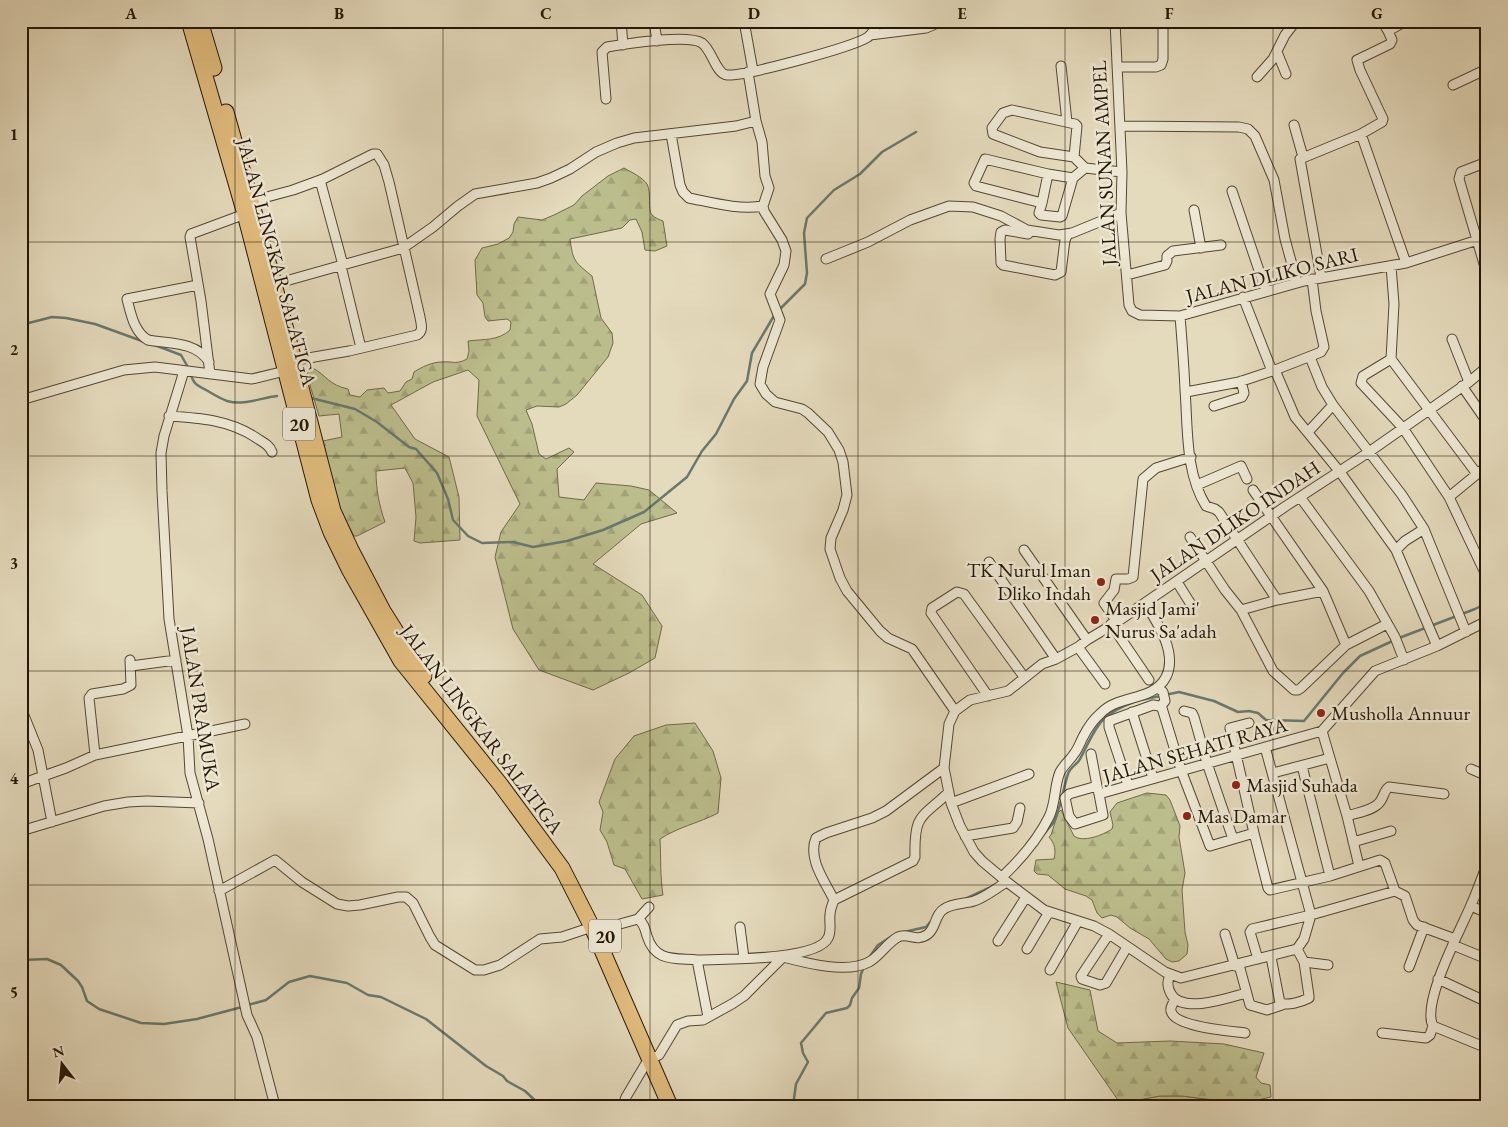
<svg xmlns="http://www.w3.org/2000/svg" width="1508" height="1127" viewBox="0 0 1508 1127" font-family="'EB Garamond',serif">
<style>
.green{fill:#bcbd8c;stroke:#706a48}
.forest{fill:url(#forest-firs);stroke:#706a48}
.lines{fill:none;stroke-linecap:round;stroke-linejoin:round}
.stream{stroke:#68786e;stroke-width:2.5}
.minor-casing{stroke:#544733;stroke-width:11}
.trunk-casing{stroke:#241605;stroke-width:17}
.minor{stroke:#ede7d3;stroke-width:9}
.trunk{stroke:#e2bd7e;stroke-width:15}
.grid{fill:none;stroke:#241605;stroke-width:1;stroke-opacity:0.55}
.poi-dot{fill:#8f2418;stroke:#ede7d3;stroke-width:2}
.labels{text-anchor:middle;stroke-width:5;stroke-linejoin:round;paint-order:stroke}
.shield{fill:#ede7d3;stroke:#605543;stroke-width:1}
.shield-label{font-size:19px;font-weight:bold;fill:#241605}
.street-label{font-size:20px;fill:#241605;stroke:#ede7d3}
.poi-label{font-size:20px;fill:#241605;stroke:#ede7d3;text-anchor:start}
.neatline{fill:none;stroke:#241605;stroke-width:2}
.grid-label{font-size:16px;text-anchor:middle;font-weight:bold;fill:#241605}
</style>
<defs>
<pattern id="forest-firs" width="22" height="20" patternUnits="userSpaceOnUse" patternTransform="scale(1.25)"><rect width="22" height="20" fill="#bcbd8c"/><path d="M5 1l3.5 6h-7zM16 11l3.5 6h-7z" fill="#a1a277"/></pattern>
</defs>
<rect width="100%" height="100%" fill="#e4dabc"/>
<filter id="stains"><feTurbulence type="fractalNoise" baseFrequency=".004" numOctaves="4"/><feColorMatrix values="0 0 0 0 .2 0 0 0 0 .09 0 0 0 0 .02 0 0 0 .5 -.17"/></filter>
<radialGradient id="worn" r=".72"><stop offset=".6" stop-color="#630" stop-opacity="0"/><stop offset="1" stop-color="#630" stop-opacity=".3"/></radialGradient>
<!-- green -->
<path class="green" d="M1160,1096h22l32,4 6,6h-89l2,-5z"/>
<!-- forest -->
<path class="forest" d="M624,168c7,4 18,9 23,16 5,9 0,25 5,31 3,3 8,5 11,6l4,25 -12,5 -10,-1 -3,-18 -6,-13 -6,1 -8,8 -52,11c3,23 5,23 22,37l9,42 11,15 1,10 -5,14 -31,38 -11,9 -7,3 -22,-1 -11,4 6,14 7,30 7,5 23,-11 5,4 -17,17 2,28 25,3 12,-17 35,3 18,4 28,23 -36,11 -48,40 49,31 20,31 -7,32 -26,15 -36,17 -54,-20 -26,-41 -18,-72 6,-25 19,-28 -43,-88 2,-36 -11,-10 -35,12 -42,23 24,34 34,18 10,40 1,43 -40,3 -6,-2 2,-24 -3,-34 -8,-15 -29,3c0,18 3,34 9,51l-28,14h-3l-17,-33 -14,-62 19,-4 -3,-23 -20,2 -11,-38 -1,-7 6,-3c14,8 16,17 35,21l2,6 10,2 7,-7 17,-2 4,5 12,-2 6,-9 6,-3 2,-7c8,-5 18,-10 28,-10 11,-1 14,3 25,-3l2,-8 -1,-10c16,-2 30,0 42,-11l1,-8 -4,-3 -19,2 -3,-4 -2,-14 -6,-8 -2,-35 7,-12 16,-4 11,-6 4,-6 1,-8 4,-7 24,3 12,-5 20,-10 8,-9 26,-20z
M695,723l18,28 8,27 -3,35c-19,10 -40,14 -58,26 1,19 0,38 3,56l-21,4 -17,-30 -11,-4 -7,-23 -7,-12 3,-18 -4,-10 16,-43 19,-23 32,-11z
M1147,793l19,2 4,5 10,26 -1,11 6,36 -3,17 3,42 3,13 -1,9 -8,7 -7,1 -6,-3 -17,-20 -19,-11 -13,-11 -6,-2 -9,3 -5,-5 -5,-13 -6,-4 -21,-7 -17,-14 -11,-1 -3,-3 2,-11 18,-1c2,-9 1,-15 -5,-22l2,-2 7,-22 3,-3 13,26c9,7 29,-1 38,-7l1,-4 -3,-13 7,-9z
M1056,982l34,8 8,41 19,12 53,-2 54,3 40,9 -8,24 5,6 9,2 1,12 -41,9h-10l-6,-6 -32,-4h-22l-27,5 -2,5h-12l1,-3 -52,-75z"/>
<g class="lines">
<!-- stream -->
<path class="stream" d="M779,310l26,-26 2,-11 -3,-40 3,-15 27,-28 26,-16 22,-22 34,-20
M21,325l31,-8 14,1 29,6 47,17
M152,344l29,11 8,14
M191,374c2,10 7,12 15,16 7,4 13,8 21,11 17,5 33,-3 50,-5
M311,398l44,11 22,13 32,25 7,2 21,24 11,26 5,21 15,16 14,7 31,-1 20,5 34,-6 36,-11 41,-18 43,-35 15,-26 14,-17 18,-35 13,-18 5,-28 23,-39
M1141,700l38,-8 35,9 24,11 11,-1 9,2 8,7 38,1 39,-48 17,-17 39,-18 76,-29 12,-6
M1044,834c3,-4 7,-8 10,-12 7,-15 9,-33 14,-48 2,-7 9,-9 12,-15 18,-34 17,-43 56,-58
M965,899l24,-11
M904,932l22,-5 6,-7
M868,959l10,-14 14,-9
M21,960l26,-1 14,6 17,16 4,6 5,14 12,8 42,14 23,1 33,-5 45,-12
M248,1005l18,-5 23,-18 21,-6 37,7 21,12 13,2 45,22 60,47 17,10 4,5 18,10 16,15
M793,1106l3,-22 12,-22 -5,-9 -2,-10 25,-30 21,-5 3,-3 2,-7 7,-10 2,-14 3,-7"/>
<!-- minor casing -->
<g class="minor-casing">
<path id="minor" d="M621,21l2,24
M654,21l3,20
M744,21l9,50
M1115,21l7,151 -1,41 8,92 3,6 8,4 40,1 124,-35 102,-18 81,-26
M1382,21l6,10 18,-10
M21,23l2,-2
M1388,31l4,9 -2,4 -33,16 3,10 23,49 -1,3 -21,12 45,129
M870,35l56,-7 7,-3 1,-4
M1277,52l9,22
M1061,66l6,56
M1117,67h39l5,-2 2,-6v-38
M1257,77l16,-18 12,-24 11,-14
M1453,85l34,-16
M606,99l-4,-47 5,-5c18,-3 81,-13 95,-4 10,7 14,31 25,32 19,1 126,-28 141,-38 5,-3 7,-10 9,-16
M756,121l6,21 3,34 4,12 -6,18 1,5 18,29 4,11 -2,14 -14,29 10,26 -17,47 -3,17 6,10 9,8 27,7 6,4 20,19 11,18 4,12 4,33 -4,15 -12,28 -1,11 10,29 7,13 33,40 8,7 24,11 43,62
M1294,125l9,32
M1121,126l118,1 9,2 7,7 19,44 11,59 12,44
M671,134l9,51 3,7 6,6c25,5 50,12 74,8
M1074,157l3,-31 -2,-2 -63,-14 -9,3 -11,15 1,6 47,18 34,5 11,11 37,4
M1487,162l-26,10 -2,7 28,95
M1073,178l-25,-4 -63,-15 -11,24 2,3 66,17 -3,10 2,2 19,2 2,-1 11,-38 12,-10
M320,180l23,85
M1232,191l34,100
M252,201l41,-11 30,-11 50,-25h4l7,11 5,17 31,135c1,7 4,14 -3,18l-68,16 -58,10
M1042,203l6,-29
M1194,210l7,38
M1028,234l-23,-4 -4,2 -1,7 1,24 2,2 52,10 6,-3 4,-32 3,-6
M826,259l42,-17 42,-22 39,-14 24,1 28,9 26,14 32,5 13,-2 49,-20
M341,266l20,82
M1391,266l3,38 -3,55
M1127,275l38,-10 2,-4v-5l6,-5 48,-6
M1321,277l-21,-118 61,-25
M275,284l128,-36 30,-21 25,-21 17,-12 62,-11 14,-5 19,-9 26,-17 21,-9 17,-5 102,-12 20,-5 -8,-49
M198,285l-71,14c4,15 7,33 21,41 21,4 48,1 61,22
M1243,297l29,74
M1180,316c2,25 4,49 5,74 3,38 0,82 21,116l9,3 4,3 58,88
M1452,339l17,43
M1310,357l12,30 11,18 69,90 22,34 42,103
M1275,370l20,47 45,55 56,78 41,96
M184,371l-20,65 -3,17 1,38 7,128 19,117 2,37 18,66 39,176 10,22 18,69
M210,374l-9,-73 -11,-64 1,-3 54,-20
M1462,386l25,36
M1186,392l53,-10 36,-12 46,-18 3,-5 -8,-36 -4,-32
M21,400l103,-30 31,-3 97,12 33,-8
M1214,406l28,-9 2,-4 -3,-12
M169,416c31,2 60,4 86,21 7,5 14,7 17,15
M1308,432l25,-27
M1487,480l-5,-10 -5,4 -86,-115 -28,17 -2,7 42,45 46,69 38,80
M1197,485l44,-19 6,13
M1253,490l70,101 23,54
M1300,497l69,94 26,46 9,23
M1449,497l28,-23
M1190,537l35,53 16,20 32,61 21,19h4l3,-2 45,-43 41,-21
M1024,550l63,90
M1396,550l9,-9 19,-12
M989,562l67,97
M1177,582l15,24
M1241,610l36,-10 46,-9
M1117,622l-13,-19 10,-13 2,-11h12l5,-2 10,-98 13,-11 35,-11
M1111,624l38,56
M1078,647l27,37
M131,666l45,-6
M1158,688l5,4 2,9 -4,5
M988,696l-57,-83 1,-5 25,-16 7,2 60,83
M21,708l17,42 14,72
M1184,711l8,2 2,4 13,46 26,76
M1132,712l21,66
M1249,723l-19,5 24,105
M1091,754l6,32
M95,755l-6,-57 3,-4 31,-5 8,-4 -1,-25
M1302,766l28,110
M1471,769l16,7
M1273,773l57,-15
M21,784l45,-16 29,-13 150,-31
M1128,785l-19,-58v-6l44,-16 6,1 3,2 19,62 29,76 44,-13 14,55 2,2 60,-14 50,-16 5,3 10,28
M1099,794l-2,-8 -28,8 -4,4 4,18 6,8 28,-9 -4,-21 223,-63
M951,803l78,-29
M1347,816c9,-3 24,-5 31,-12 6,-5 5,-13 11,-17l55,7
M21,831l83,-25 24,-4 19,-1 52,2
M965,836l48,-8 4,-6 3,-14
M1353,842l38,-11
M1487,865c-6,14 -10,27 -16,40 -10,24 -50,98 -38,121l54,22
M1359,866l-12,-50 -25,-85 53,-60 62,-25 50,-25
M1002,877c18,-17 36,-38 47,-60 7,-14 5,-31 11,-45 3,-6 10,-12 14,-18 4,-5 6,-11 9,-17 4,-8 11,-18 18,-24 18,-19 52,-11 65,-36 12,-24 -9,-55 -21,-74
M1007,882l-25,-21 -8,-9 -14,-26 -9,-23 -7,-35 5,-44 6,-13 15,-11 38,-9 34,-27 14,-5 22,-12 9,-7 30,-18 169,-116 83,-54 100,-70 18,-15
M219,891l56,-31 27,22 35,22 11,2 12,-1 38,-8h8l7,6 17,34 5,8 40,25h9l16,-5 40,-26 22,-2 30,-10
M834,900c-8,-17 -27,-41 -18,-62l10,-5 46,-15 14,-7 58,-43
M1471,906l16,7
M638,919c6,4 7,10 9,17 8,26 27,22 50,24
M740,927l4,31
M602,929l36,-10 11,-12
M1109,934l-28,42 1,3 18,6 6,-2 21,-36
M1225,934l10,32
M998,941l28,-44
M1453,945l34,14
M1027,949l22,-37
M1271,957l9,46c8,3 21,-1 29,-5v-2l-5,-34 -7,-13
M1258,959l-8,-27 2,-3 59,-14 -46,-168
M1304,962l24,3
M1239,965l11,40 17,5 15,-5
M1409,967l15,-40
M1050,970l28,-49
M1170,975c-3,7 -3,11 1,19 11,20 57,4 75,-1
M1438,979l49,23
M1175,1000c-2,3 -5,7 -4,11 3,16 60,20 74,22
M708,1017l-11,-57c24,-1 120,1 131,-22 4,-7 1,-15 2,-23 0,-5 2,-10 4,-15l79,-39 2,-4c-1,-44 6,-38 34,-65
M1382,1033l44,5 4,-3 3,-9
M623,1106l3,-9 19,-32 5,-6 9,-4 18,-30 11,-4 15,-1 29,-16 12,-8 39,-39c23,6 64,17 86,5 11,-6 18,-19 29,-25 10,-5 18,6 30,-3 8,-6 7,-20 16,-25 8,-6 21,-5 30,-8 12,-4 22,-13 33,-19l37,28 50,16 15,8 56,38 16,6 116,-29 7,-10 7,-24 84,-24 10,5 8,24 4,5 38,14"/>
</g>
<!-- trunk casing -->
<g class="trunk-casing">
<path id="trunk" d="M189,21l56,193 74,286 12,32 18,37 52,92 99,123 62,84 30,59 78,179
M200,21l14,47
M226,112l46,164 61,235 18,39 32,61 41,65"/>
</g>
<!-- minor -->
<use href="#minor" class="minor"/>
<!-- trunk -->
<use href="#trunk" class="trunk"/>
</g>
<!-- grid -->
<path class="grid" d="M235,21v1085M443,21v1085M650,21v1085M858,21v1085M1065,21v1085M1273,21v1085M21,242h1466M21,456h1466M21,671h1466M21,885h1466"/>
<!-- markers -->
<g class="poi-dot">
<circle cx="1101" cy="582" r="5"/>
<circle cx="1095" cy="620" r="5"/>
<circle cx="1321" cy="713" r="5"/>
<circle cx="1236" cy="785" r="5"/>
<circle cx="1187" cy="816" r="5"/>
</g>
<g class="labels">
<!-- shield labels -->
<g class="shield">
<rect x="283" y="407.5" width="32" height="33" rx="4"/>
<rect x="589" y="919.5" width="32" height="33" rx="4"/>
</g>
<g class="shield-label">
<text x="299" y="431">20</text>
<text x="605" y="943">20</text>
</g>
<!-- street labels -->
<g class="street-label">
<text transform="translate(1104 163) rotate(-93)" y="7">JALAN SUNAN AMPEL</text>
<text transform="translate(277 262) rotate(75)" y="7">JALAN LINGKAR SALATIGA</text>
<text transform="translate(1272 275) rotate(-14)" y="7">JALAN DLIKO SARI</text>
<text transform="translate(1235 521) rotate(-34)" y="7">JALAN DLIKO INDAH</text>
<text transform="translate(201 709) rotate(81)" y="7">JALAN PRAMUKA</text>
<text transform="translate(482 729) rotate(53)" y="7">JALAN LINGKAR SALATIGA</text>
<text transform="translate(1195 750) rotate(-16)" y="7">JALAN SEHATI RAYA</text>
</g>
<!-- poi labels -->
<g class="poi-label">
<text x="1091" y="577" text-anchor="end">TK Nurul Iman<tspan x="1091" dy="23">Dliko Indah</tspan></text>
<text x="1105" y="615">Masjid Jami'<tspan x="1105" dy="23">Nurus Sa'adah</tspan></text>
<text x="1331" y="720">Musholla Annuur</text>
<text x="1246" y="792">Masjid Suhada</text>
<text x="1197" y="823">Mas Damar</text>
</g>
</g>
<!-- margin -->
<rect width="1508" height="1127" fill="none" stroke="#e4dabc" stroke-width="55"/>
<!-- north arrow -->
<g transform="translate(62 1064) rotate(344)" stroke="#ede7d3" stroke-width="4" paint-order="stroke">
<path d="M0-4L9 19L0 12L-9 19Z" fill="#241605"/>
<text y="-8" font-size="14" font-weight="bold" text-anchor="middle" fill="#241605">N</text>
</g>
<rect x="28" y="28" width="1452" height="1072" class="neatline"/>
<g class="grid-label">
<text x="131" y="19">A</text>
<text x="339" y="19">B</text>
<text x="546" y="19">C</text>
<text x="754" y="19">D</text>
<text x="962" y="19">E</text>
<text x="1169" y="19">F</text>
<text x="1377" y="19">G</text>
<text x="14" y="140">1</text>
<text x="14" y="355">2</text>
<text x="14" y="569">3</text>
<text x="14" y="784">4</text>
<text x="14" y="998">5</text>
</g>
<rect width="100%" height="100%" filter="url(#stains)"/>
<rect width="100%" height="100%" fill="url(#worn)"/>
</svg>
